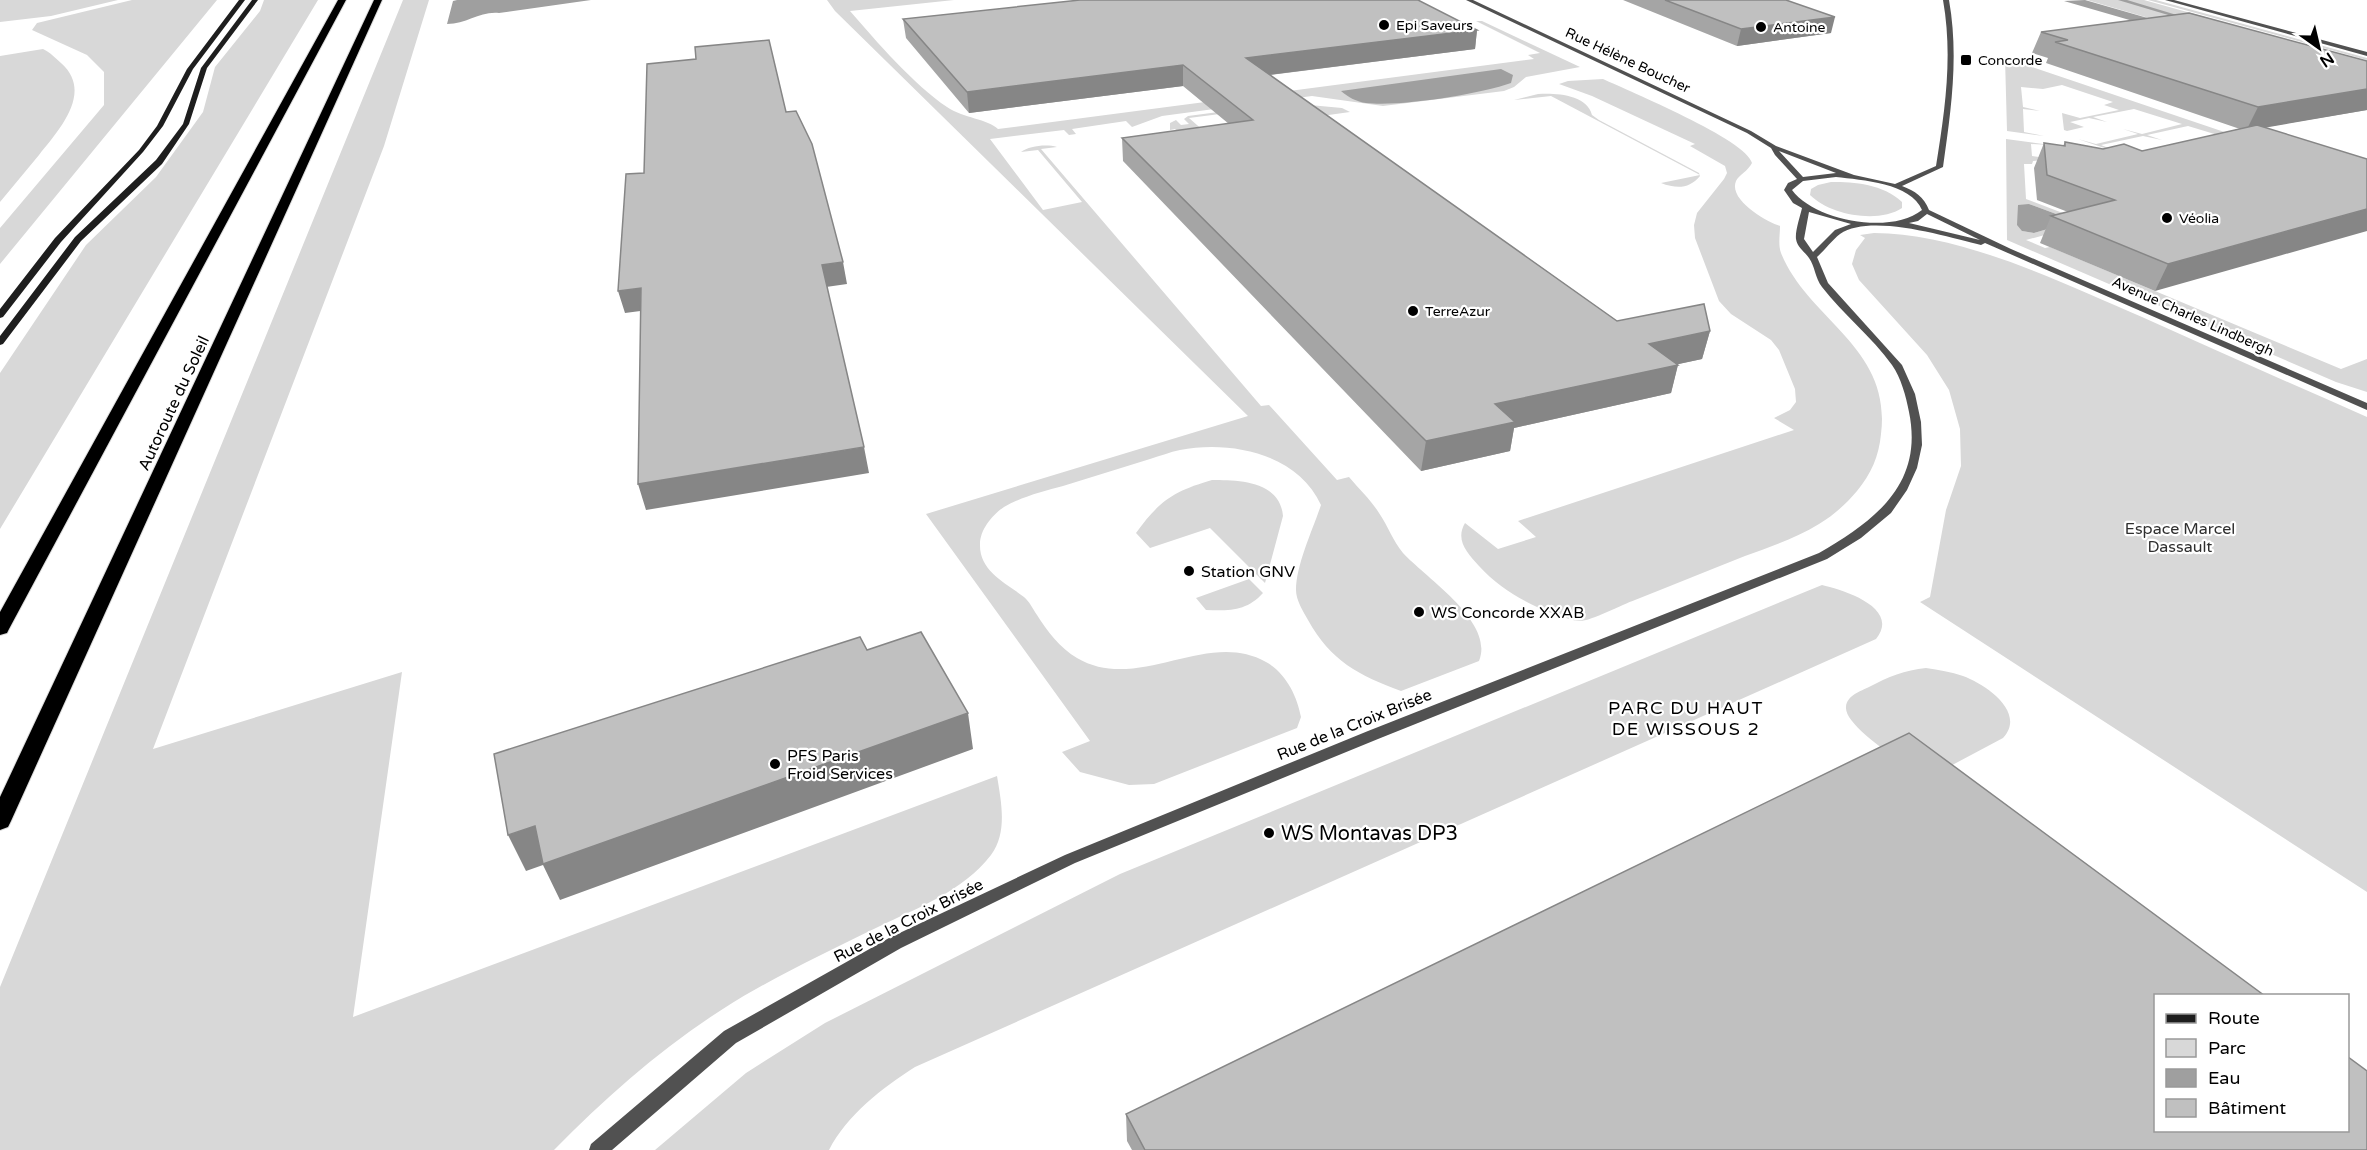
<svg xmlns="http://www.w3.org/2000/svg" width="2367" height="1150" viewBox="0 0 2367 1150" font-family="'Varela Round',sans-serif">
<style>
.green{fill:#d8d8d8;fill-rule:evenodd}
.water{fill:#9f9f9f}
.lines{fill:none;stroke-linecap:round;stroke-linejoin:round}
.stream{fill:#9f9f9f;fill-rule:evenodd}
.motorway-casing{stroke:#dbdbdb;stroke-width:2}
.minor{fill:#515151;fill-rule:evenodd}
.secondary{fill:#1e1e1e;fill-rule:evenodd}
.motorway{fill:#000;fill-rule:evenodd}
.wall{fill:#a5a5a5}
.shaded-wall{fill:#868686}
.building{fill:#c0c0c0;stroke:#868686;stroke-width:1.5}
.poi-dot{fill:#000;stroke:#fff;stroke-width:2}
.labels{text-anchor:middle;stroke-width:4.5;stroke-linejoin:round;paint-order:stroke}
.far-poi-label{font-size:14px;fill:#000;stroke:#fff;text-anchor:start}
.far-street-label{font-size:14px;fill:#000;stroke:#fff}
.street-label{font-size:16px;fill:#000;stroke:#fff}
.park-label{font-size:16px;fill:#2f2f2f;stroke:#fff}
.poi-label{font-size:16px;fill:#000;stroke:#fff;text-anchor:start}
.neighbourhood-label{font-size:18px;letter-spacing:1.5px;fill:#000;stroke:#fff}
.near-poi-label{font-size:20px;fill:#000;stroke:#fff;text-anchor:start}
</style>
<rect width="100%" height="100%" fill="#fff"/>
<!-- green -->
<path class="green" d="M0,0h118l-67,16 -51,6z
M132,0h85l-217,264v-36l104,-123v-33l-17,-17 -55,-25 5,-7z
M264,0h54l-318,529v-156l86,-128 70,-68 47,-65 12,-45 45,-56z
M403,0h26l-45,146 -231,603 249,-77 -49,345 644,-241c4,25 11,56 -6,79 -29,37 -72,52 -113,72 -41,20 -83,40 -122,62 -75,42 -142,100 -202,161h-554v-163z
M827,0h127l-104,11c26,30 64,74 97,96 16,11 41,12 51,22l536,-70 -6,-4 12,-2 -64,-32h6l98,46 -54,10 -12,10 -10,4 -121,15 -71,-10 -150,20 -30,11 -6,-6 -54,8 4,5 -7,1 -5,-5 -74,9 53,71 39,-8 -44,-52 -17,2c8,-6 25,-8 36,-5l-16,2 220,257 8,-1 68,75 12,-3c10,12 22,23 30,36 9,13 14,28 24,40 24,26 92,69 76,108l-78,30c-43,-16 -70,-30 -93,-71 -5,-9 -12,-20 -12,-30 0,-25 17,-61 25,-85 -23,-51 -90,-65 -141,-55 -10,2 -20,6 -30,9 -29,9 -58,18 -87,27 -19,5 -42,11 -59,21 -12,8 -24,23 -24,37 -1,27 26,39 44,53 5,4 9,12 13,18 10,16 23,33 40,43 61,36 130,-30 189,4 20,11 31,34 35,55l-4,11 -143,56 -25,1 -49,-13 -18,-20 28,-11 -164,-227 322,-98 -413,-405z
M2087,0h57l223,62 -201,-39z
M2148,0h8l211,58v2z
M43,49c8,4 11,8 18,14 33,29 -2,67 -22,92 -13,16 -26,31 -39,47v-146z
M2005,58l362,122 -179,-54 -41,9 15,5 -19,-4 -42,9 15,6h-3l-35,-12 18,5 42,-10 -15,-5 19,5 40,-10 -48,-15 -41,8 14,5 -18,-4 -19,4 14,5 -17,4 -3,-1 -2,-17 18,5 39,-8 -15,-5 9,-3 -51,-17 -19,4 -22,-2 2,20 17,4 -17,-2 1,23 20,4 -37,-5z
M1603,79c26,12 144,61 149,84 -4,8 -13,12 -16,18 -8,19 31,41 44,45 0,9 -2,19 1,27 27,67 111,94 100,181 -2,22 -10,40 -24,57 -11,13 -23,24 -38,33 -23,14 -49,23 -74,32 -37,15 -73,29 -110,44 -12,4 -44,21 -55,21 -7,0 -19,-5 -26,-7 -29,-11 -54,-25 -75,-48 -12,-13 -24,-26 -14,-43l33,26 38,-12 -18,-16 276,-91 -20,-12 16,-8 6,-8 -1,-13 -16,-39 -8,-10 -40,-26 -12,-13 -24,-63 -1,-13 3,-12 27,-34 3,-6 -2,-7 -35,-20 5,-2 -103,-48 -33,-12 9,-3z
M1538,94c17,-1 49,0 54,21l7,5 100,53 1,3c-11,13 -23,13 -39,7l39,-8 -149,-79 -37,4z
M1288,103l54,5 8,4 -50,7 -18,-13 -93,12 16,14 -9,16 -21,-19 -5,1v-7l6,-3 5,5 8,-1 -5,-5 4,-3z
M2006,139l44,6 -19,-1 1,12 21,3 -20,2 -1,3h-8l2,35 55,21 -3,6 -52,14 19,8 5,-1 291,122 26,-10v33l-31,-10 -329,-142zM2029,204l46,17 -41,12 -12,-2z
M1831,182c24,0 52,2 71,20v6c-24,16 -72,7 -92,-13l1,-6 7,-4z
M1874,233c87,0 189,50 268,84 75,34 150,67 225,100v475l-447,-290 10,-5 16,-87 15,-44 -1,-37 -11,-39 -22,-35 -68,-75 -7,-16 4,-14 9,-12 -5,-3z
M1212,480c27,0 68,1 71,36l-18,67 -55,-55 -60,20 -14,-15c23,-32 38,-42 76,-53z
M1249,579l14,14c-16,18 -34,18 -57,17l-10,-12z
M1822,585c22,5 79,23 54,54l-961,428c-33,21 -68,48 -86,83h-174l91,-77 79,-50 295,-149z
M1926,668c13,2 25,4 37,8 22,8 64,36 40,62l-77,41c-16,-12 -82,-52 -80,-72 1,-12 15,-16 23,-20 19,-10 36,-17 57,-19z"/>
<!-- water -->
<path class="water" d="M457,0h134l-92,13c-19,-2 -32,11 -52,11l6,-23z
M2085,0l73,21h-25l-69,-20z
M1501,69l12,6 -2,8c-31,11 -111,24 -145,20 -9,-1 -18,-6 -25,-12z
M2029,204l46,17 -41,12 -12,-2 -5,-6 1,-20z"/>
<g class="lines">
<!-- stream -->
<path class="stream" d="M2118,0h9l63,19 -5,1z"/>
<!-- motorway casing -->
<g class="motorway-casing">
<path id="motorway" d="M338,0h8l-337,629 -2,4 -7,2v-23z
M374,0h8l-371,821 -3,6 -8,3v-33z"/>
</g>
<!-- minor -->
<path class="minor" d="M1466,0h7l278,131 25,15 78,29 41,9 41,-18c9,-56 17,-110 7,-166h6c10,56 2,111 -6,167l-41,19c13,5 22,11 27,24l82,39 356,154v7l-382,-167 -4,2c-34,-8 -110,-32 -141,-11 -8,6 -15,16 -23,23l11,26 74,82 13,29 6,28 1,23 -5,23 -10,22 -16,23 -30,25 -34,21 -449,180 -303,124 -174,85 -165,95 -124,107h-23l2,-6 133,-113 165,-93 176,-83 303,-124 451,-178c55,-32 105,-68 90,-141 -3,-16 -8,-34 -17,-47 -20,-28 -49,-51 -70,-78 -7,-9 -7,-21 -13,-29 -4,-6 -12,-11 -13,-19 -1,-8 4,-22 6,-31l-9,-5 -9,-13 4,-7 9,-4 -22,-24 -4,-7 -24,-15zM1779,151l57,22 -33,4zM1836,177c26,3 75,6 86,33 -31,25 -107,11 -130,-20l11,-9zM1809,212l42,12 -16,6 -22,22 -9,-13zM1927,214l53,26 -71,-17 9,-2z
M2165,0h9l193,52v4z"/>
<!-- secondary -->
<path class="secondary" d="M239,0h6l-52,69 -30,57 -20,26 -82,90 -58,75 -3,1v-9l55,-71 84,-88 18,-24 30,-57z
M252,0h6l-51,68 -18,56 -27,40 -81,77 -78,103 -3,1v-9l75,-99 81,-77 27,-36 18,-56z"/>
<!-- motorway -->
<use href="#motorway" class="motorway"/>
</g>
<!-- wall -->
<path class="wall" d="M1623,0h163l45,33 -94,13z
M903,19l574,11 -2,19 -205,26 347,246 93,10 -8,28 -24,5 -7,29 -157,35 -4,23 -89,20 -298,-310 -1,-23 107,-14 -46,-38 -214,27 -63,-75z
M2041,32l326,29v49l-102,17 -110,164 -115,-48 11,-27 17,-4 -31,-12 -3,-32 10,-25 19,3 2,-4 38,7 39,2 98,-22 -194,-66 2,-5 -16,-5z
M1126,1114l1241,36h-1235l-5,-9z"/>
<!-- shaded-wall -->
<path class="shaded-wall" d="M1835,17l-4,16 -94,13 4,-17z
M1477,30l-2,19 -230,29 1,-20z
M1183,65v21l-214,27 -2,-21z
M2367,89v21l-121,21 12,-24z
M2367,209v22l-212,60 13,-27z
M843,262l4,22 -21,3 -4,-22z
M641,288l7,22 -23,3 -7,-22z
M1710,331l-8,28 -60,13 7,-28z
M1678,365l-7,28 -157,35 -4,23 -89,20 5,-30 69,-37z
M864,447l5,26 -223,37 -8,-26z
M968,713l5,36 -413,151 -17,-35 -17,6 -18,-36 27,-9z"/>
<!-- building -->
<path class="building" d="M1080,0h338l59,30 -231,28 371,263 87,-17 6,27 -61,13 29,21 -183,39 20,18 -89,19 -304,-303 131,-18 -70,-55 -216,27 -64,-73z
M1665,0h121l49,17 -94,12z
M2189,13l178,48v28l-109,18 -203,-65 13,-2 -27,-8z
M769,40l17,72 10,-1 16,33 31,118 -21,3 42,182 -226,37 3,-196 -23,3 8,-117 18,-1 3,-109 49,-5 -1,-12z
M2257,125l110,34v50l-199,55 -117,-48 64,-16 -68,-25 -3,-32 21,3v-4l38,7 21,-5 18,7z
M921,632l47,81 -425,151 -8,-38 -27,9 -14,-81 366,-117 7,13z
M1909,733l356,263h-109v135h192v-74l19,14v79h-1222l-19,-36z"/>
<!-- markers -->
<g class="poi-dot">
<circle cx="1384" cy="25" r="6"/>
<circle cx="1761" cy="27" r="6"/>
<rect x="1960" y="54" width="12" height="12" rx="3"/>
<circle cx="2167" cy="218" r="6"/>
<circle cx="1413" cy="311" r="6"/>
<circle cx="1189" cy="571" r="6"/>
<circle cx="1419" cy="612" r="6"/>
<circle cx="775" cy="764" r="6"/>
<circle cx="1269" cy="833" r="6"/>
</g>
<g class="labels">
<!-- far-poi labels -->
<g class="far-poi-label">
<text x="1396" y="30">Epi Saveurs</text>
<text x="1773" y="32">Antoine</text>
<text x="1978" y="65">Concorde</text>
<text x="2179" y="223">Véolia</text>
<text x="1425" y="316">TerreAzur</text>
</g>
<!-- far-street labels -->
<g class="far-street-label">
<text transform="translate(1628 60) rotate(25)" y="5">Rue Hélène Boucher</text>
<text transform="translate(2193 316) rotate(24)" y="5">Avenue Charles Lindbergh</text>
</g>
<!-- street labels -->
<g class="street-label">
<text transform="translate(173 403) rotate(-65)" y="6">Autoroute du Soleil</text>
<text transform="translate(1354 724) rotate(-22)" y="6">Rue de la Croix Brisée</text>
<text transform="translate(908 920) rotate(-27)" y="6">Rue de la Croix Brisée</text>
</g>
<!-- park labels -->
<g class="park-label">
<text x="2180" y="534">Espace Marcel<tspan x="2180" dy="18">Dassault</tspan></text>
</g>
<!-- poi labels -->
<g class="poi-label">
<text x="1201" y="577">Station GNV</text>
<text x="1431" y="618">WS Concorde XXAB</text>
<text x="787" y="761">PFS Paris<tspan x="787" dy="18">Froid Services</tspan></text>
</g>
<!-- neighbourhood labels -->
<g class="neighbourhood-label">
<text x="1686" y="714">PARC DU HAUT<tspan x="1686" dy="21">DE WISSOUS 2</tspan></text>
</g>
<!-- near-poi labels -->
<g class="near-poi-label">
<text x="1281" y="840">WS Montavas DP3</text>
</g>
</g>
<!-- legend -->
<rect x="2154" y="994" width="195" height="138" fill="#ffffff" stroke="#999999" stroke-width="1.5"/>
<rect x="2166" y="1014" width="30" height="9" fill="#1e1e1e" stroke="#999999" stroke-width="1.5"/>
<text x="2208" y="1024" font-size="18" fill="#000000">Route</text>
<rect x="2166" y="1039" width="30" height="18" fill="#d8d8d8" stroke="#999999" stroke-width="1.5"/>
<text x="2208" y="1054" font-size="18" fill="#000000">Parc</text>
<rect x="2166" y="1069" width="30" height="18" fill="#9f9f9f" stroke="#999999" stroke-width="1.5"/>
<text x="2208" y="1084" font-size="18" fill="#000000">Eau</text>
<rect x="2166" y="1099" width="30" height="18" fill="#c0c0c0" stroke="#999999" stroke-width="1.5"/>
<text x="2208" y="1114" font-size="18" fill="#000000">Bâtiment</text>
<!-- north arrow -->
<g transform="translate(2319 48) rotate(146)" stroke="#ffffff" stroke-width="4.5" paint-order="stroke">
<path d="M0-4.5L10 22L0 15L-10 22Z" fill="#000000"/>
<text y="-9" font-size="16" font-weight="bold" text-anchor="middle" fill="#000000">N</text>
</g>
</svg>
